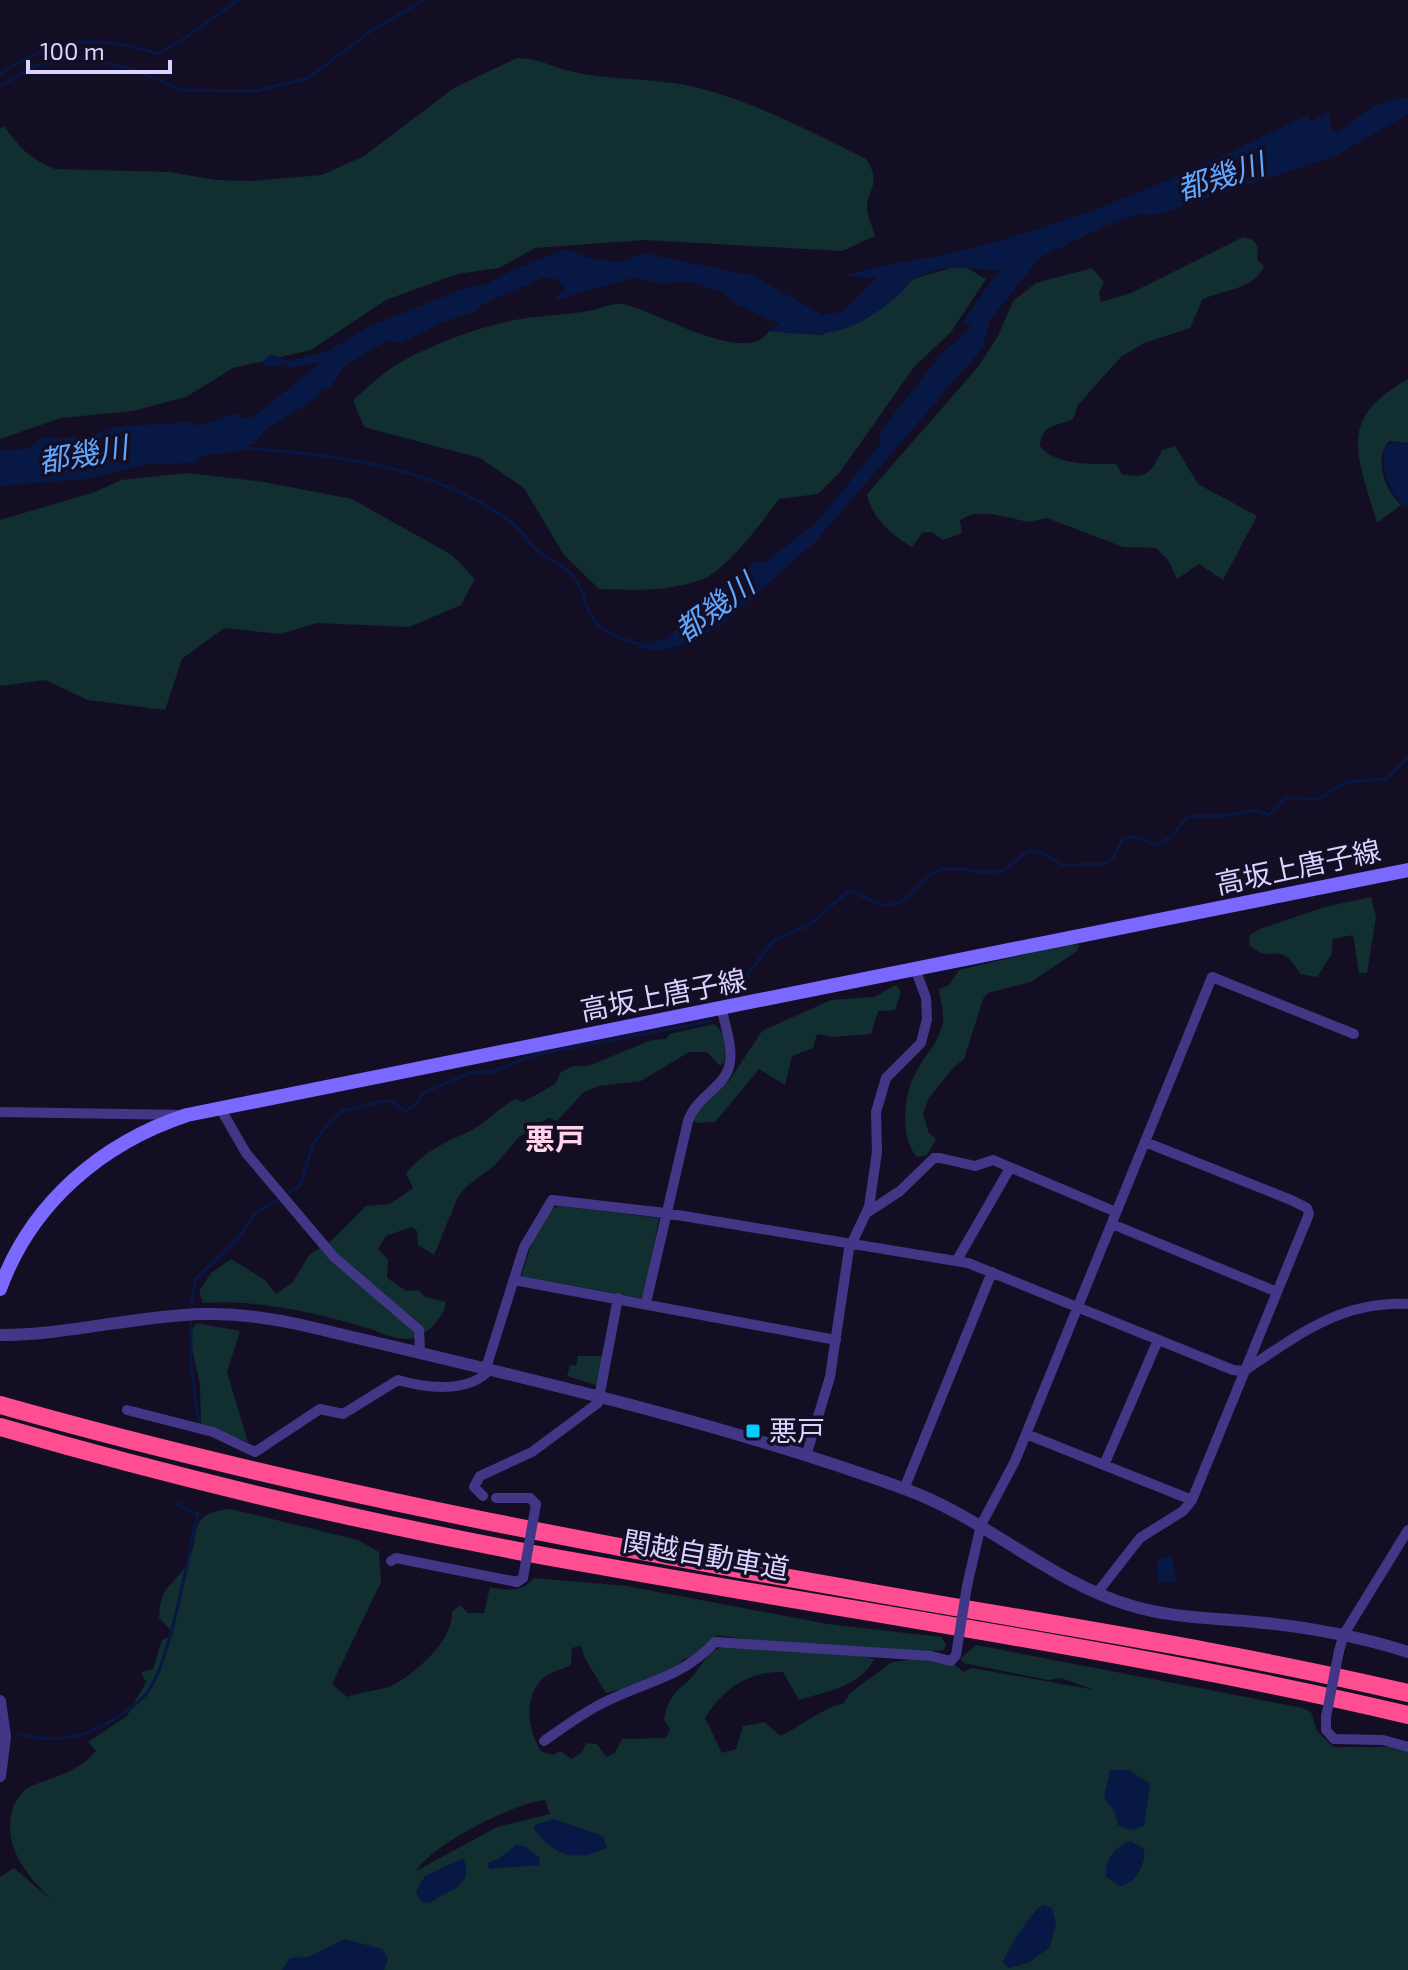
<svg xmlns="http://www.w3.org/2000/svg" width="1408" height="1970" viewBox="0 0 1408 1970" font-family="'Exo 2','Noto Sans JP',sans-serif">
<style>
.green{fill:#112e30;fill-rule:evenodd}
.water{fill:#081844}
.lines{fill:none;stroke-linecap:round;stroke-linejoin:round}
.stream{stroke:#081844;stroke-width:3}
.minor{stroke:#413786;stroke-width:10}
.tertiary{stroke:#413786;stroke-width:12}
.secondary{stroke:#7b69ff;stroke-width:14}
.motorway{stroke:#ff4d92;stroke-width:18}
.minor-bridge{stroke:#413786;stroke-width:10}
.poi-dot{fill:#00cdfd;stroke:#140e25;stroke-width:3}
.labels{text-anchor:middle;stroke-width:7;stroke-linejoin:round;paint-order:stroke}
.street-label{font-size:28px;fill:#dbd2ff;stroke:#140e25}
.poi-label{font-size:28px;fill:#dbd2ff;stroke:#140e25;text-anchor:start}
.water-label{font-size:30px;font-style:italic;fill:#60a7ff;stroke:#140e25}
.neighbourhood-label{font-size:30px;font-weight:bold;fill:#ffd4eb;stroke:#140e25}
</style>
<rect width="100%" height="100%" fill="#140e25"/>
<!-- green -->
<path class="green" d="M517,58c26,1 31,8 53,13 34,9 79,7 115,14 64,13 123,46 181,74 17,26 0,30 1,51 1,8 6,18 8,26l-33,15 -197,-11 -110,8 -36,20 -42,6 -71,26 -75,50 -78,18 -47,29 -53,14 -72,7 -61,21v-311l5,-1c13,20 27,33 50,42l116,3 44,8 37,1 70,-6 42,-19 90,-68z
M1243,237l10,3 5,7 -1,13 7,6c-11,25 -42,23 -62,34l-12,28 -46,15 -23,14 -43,48 -5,14c-17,8 -31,4 -33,27 15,20 53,18 76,18l6,10c26,6 29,-2 40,-24l13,-4 23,38 59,32 -34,64 -24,-16 -22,15 -9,-19 -12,-12 -33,-1 -76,-29 -18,4 -37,-8h-19l-13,6 2,13 -19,7 -11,-8 -10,1 -10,14c-22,-13 -40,-29 -45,-53l111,-127 20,-31 15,-35 23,-18 56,-15 12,14 -5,11 2,9 30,-9z
M962,265l24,14 -35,53 -37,35 -74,105 -22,22 -39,5c-15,21 -53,71 -76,80 -34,13 -69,11 -104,10l-35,-34 -40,-67 -44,-30 -116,-31 -11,-27c12,-10 24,-22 37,-31 32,-22 98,-46 137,-51 20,-3 40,-3 61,-7 11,-1 24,-9 35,-7 32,6 124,64 146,27l53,4 94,-57z
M1408,379v64l-19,-2c-16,19 -4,49 12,64l-24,18c-19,-68 -42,-103 31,-144z
M187,473l77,9 88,17 100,56 23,24 -14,26 -52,22 -92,-4 -36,11 -57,-6 -42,31 -17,51 -77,-10 -43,-20 -45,6v-166l95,-28 26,-12z
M1371,897l5,20 -9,56h-8l-6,-38 -20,4 -2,16 -14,22 -17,-3c-21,-37 -27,-7 -51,-29l1,-10 10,-6 65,-22z
M1069,944l10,1 -2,6 -46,31 -43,11 -5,6 -19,60 -10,8 -25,31 -6,16 6,19 7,6 -9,16 -10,2c-17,-19 -14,-60 -2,-83 9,-19 25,-31 28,-54 1,-10 -3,-21 -4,-31l10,-4 10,-15z
M896,985l5,7 -6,18 -17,1 -7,23 -38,3 -16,-3 -4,14 -21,8 -7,29 -26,-16 -44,53 -19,1 -3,-4 8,-16 28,-22 33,-50 69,-31 43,-3z
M714,1024c12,9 12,26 10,39l-4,3 -13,-14h-18l-48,29 -42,5 -15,6 -27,29 -9,-3 -29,19 -25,29 -27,20 -9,11 -24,58 -16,-10 -1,-14 -6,-4 -25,9 -8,13 10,10 -1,19 19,13 12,-1 7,7 21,5c-1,15 -22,36 -37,37 -15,1 -28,-7 -42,-11 -49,-15 -113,-29 -164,-25l-4,-12 12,-18 20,-14 34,21 11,14 17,-12 16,-27 22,-14 35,-35 24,-2 23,-16 -7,-15c16,-20 39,-31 62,-41 17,-8 30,-24 47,-33l8,3 32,-18 6,-12 12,-6h15l64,-26 14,-1 4,-5z
M560,1206l99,12 -14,78 -5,2 -119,-22 13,-39 19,-29z
M197,1323l43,8 -13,41 21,70 -47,-17 -1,-40 -11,-52z
M578,1356h28l-5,31 -34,-11 3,-11 6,1z
M231,1509l127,31 21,12 2,30 -49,102 15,13c14,-6 36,-6 48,-13 24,-14 58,-44 57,-72l8,-7 8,8h16l6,-26c18,3 31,6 44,-9l93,8 201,38 113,13 5,7 -2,6c-73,7 -154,-4 -227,-15l-17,19 -16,5 -23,20 -55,14 -21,-34 -4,-13 -9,2 -1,17c-9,4 -22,8 -29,14 -19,20 -14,51 -1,72l11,4 9,-4 10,8 10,-6 6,-10 10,1 9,13 9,-4 7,-14 44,-1 4,-9 -6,-9c7,-34 17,-27 34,-51 12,-16 12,-20 34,-24l122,9 20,5c-11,27 -50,33 -75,41l-16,-28c-35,-1 -60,17 -78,46l17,35 14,-4 7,-23 22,-4 15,14c22,-10 40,-27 64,-33l6,-10 42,-31 26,-3 35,5 11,8 8,-4 123,22 -34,-12 -13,2 -84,-17 -4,-4 16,-14 327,63 8,4 6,19 16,16h56l19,5v218h-1408v-93l14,-9 39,33c-27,-26 -53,-56 -39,-97 5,-7 9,-15 17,-18 23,-9 49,-15 65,-35l-8,-9 39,-26 19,-34 -5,-10 12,-3 9,-29 12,-6 -15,-16c2,-35 11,-27 27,-53 17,-26 -4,-52 45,-56zM545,1800l5,14 -53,13 -81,44c16,-27 98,-68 129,-71z"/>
<!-- water -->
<path class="water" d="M1408,98v16l-75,43 -178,58 -15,-1 -26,8 -74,35 -50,63 -7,27 -166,193 -93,83 -35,21 -31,6 -21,-2 30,-10 89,-77 8,2 55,-43 61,-76v-12l62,-79 20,-16 10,-15 -11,3 38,-55c-28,0 -56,-8 -83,8 -8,5 -14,15 -22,21 -44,36 -69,39 -125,32l11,-7 -45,-20 -12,-12 -37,-11 -23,3 -28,-7 -80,23 10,-13 -9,-8 -11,-2 -64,28 -3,6 -38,12 -38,20 -14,-3 -45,27 -14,22 -6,-1 -8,11 -51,32 -9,12 -20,9 -30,3 -11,8 -47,1 -61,15 -86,7v-35l29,-3 11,-10 52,-2 21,-9 78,-5 7,4 40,-13 3,6 12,-2 68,-55 -30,6 -7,-4 -15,3 -8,-4 10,-9 17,7 38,-9 42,-25 100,-40 19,-3 24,-13 55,-22 26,10 29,3 21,-9 112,23 68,39 21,-3 34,-34 -32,-2c26,-9 49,-12 76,-17 57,-10 116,-29 170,-48 74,-27 145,-62 217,-96l3,7 17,-10 5,19 6,1c21,-16 41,-35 69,-34z
M1395,442l13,3v63c-17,-12 -31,-43 -21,-63z
M1172,1555l4,26 -18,1 -1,-23z
M1110,1770h19l21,14 -6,42 -14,4 -12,-5 -3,-13 -11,-14z
M554,1819l49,17 4,12c-33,14 -51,9 -73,-19l1,-4z
M1131,1841l13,8c2,15 -8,35 -24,37l-14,-9c-2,-16 9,-31 25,-36z
M516,1845l9,1 15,12 -1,7 -50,4 -1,-6 10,-4z
M463,1858c9,18 -1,29 -18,36 -10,4 -12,11 -24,8l-5,-11 9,-15z
M1043,1905l9,3 4,15 -6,24 -22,16 -20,5 -5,-6c4,-12 30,-53 40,-57z
M344,1939l38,10 6,10 -4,11h-102l8,-12 19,-1z"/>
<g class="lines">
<!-- stream -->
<path class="stream" d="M182,40l56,-40
M0,74c53,-36 98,-41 158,-20l20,-12
M0,86l35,-20 41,-9 57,12 48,21 75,1 52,-13 66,-49 50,-29
M244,448c92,7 192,18 268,75 10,8 16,19 25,27 10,10 26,14 35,25 10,11 12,25 18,38 8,20 37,28 56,33
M727,1001l47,-61 35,-15 41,-35c11,5 23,14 35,15 26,1 31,-25 50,-33 22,-10 47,6 68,-2 8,-4 17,-13 25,-19l14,2 20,12 42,-1 9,-6 10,-20 11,-1 23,8 12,-7 20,-22h33l34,-6 13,5 16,-17 33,1 29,-17 39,-3 22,-21
M191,1303l5,-24 41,-40 20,-27 43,-26 14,-44 15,-19 13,-12 47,-11 16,11 12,-7 6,-11 49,-21h20l42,-17 177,-34
M191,1321v45l8,57
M20,1735c41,8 66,3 99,-19 12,-8 25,-17 32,-29 23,-42 35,-125 47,-173l-19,-8v-4"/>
<!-- minor -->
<path class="minor" d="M220,1108l26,45 88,104 85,73 1,22
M0,1112l186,3
M868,1212l32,-21 34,-33h6l35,8 18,-6 123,52
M1112,1224l165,68
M957,1260l53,-92
M514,1280l322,60
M646,1303l42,-182c8,-24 36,-34 41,-54 5,-17 -4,-41 -7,-57
M486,1368l38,-121 28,-47 113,13 303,50 265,107 11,1c54,-36 96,-70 164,-67
M127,1410l86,22 42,20 65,-43 23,5 55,-34c27,8 72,14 92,-11
M1026,1434l166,66 117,-286 -2,-6 -16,-8 -146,-58
M806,1456l24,-79 19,-128 20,-42 8,-55 -1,-40 10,-34 35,-35 6,-24 -1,-21 -10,-27
M1104,1465l54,-125
M904,1489l88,-217
M483,1496l-9,-9 6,-11 52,-24 66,-49 20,-105
M496,1498h34l6,6
M391,1561l5,-3 121,24 6,-4
M967,1586l14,-61 34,-64 197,-484 142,57
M1097,1593l43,-55 43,-27 9,-11
M1339,1651l5,-17 64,-104
M1326,1717v13l8,9 49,1 25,7
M544,1741c20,-14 41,-30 63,-40 43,-21 74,-23 108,-59l216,14 20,5 5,-6"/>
<!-- tertiary -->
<path class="tertiary" d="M0,1335c68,0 134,-19 202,-21 36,-1 69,4 104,12 201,48 404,92 599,163 80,29 143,91 224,116 41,13 84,13 126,17 52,5 103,14 153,30
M0,1701l5,36 -5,39"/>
<!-- secondary -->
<path class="secondary" d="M0,1289c31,-86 102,-146 187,-174l1221,-245"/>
<!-- motorway -->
<path class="motorway" d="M0,1405c285,81 576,136 868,187 181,32 361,59 540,101
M0,1427c175,51 354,93 534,127 292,54 585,93 874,161"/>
<!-- minor-bridge -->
<path class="minor-bridge" d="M523,1578l13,-74
M956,1655l11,-69
M1326,1717l13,-66"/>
</g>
<!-- markers -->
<rect class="poi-dot" x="745" y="1423" width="16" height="16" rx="4"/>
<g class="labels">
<!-- street labels -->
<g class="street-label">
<text transform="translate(1298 867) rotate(-12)" y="10">高坂上唐子線</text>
<text transform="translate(663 995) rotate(-11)" y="10">高坂上唐子線</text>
<text transform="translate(706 1555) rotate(10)" y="10">関越自動車道</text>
</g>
<!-- poi labels -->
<g class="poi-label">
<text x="769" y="1441">悪戸</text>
</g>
<!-- water labels -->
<g class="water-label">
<text transform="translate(1221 177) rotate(-18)" y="10">都幾川</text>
<text transform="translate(83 455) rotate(-10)" y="10">都幾川</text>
<text transform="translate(715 608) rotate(-37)" y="10">都幾川</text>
</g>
<!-- neighbourhood labels -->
<g class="neighbourhood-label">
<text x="555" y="1150">悪戸</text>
</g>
</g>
<!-- scale -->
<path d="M28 60v12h142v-12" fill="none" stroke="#dbd2ff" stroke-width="4"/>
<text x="40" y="60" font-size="24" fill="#dbd2ff" stroke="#140e25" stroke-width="6" paint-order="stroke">100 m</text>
</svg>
